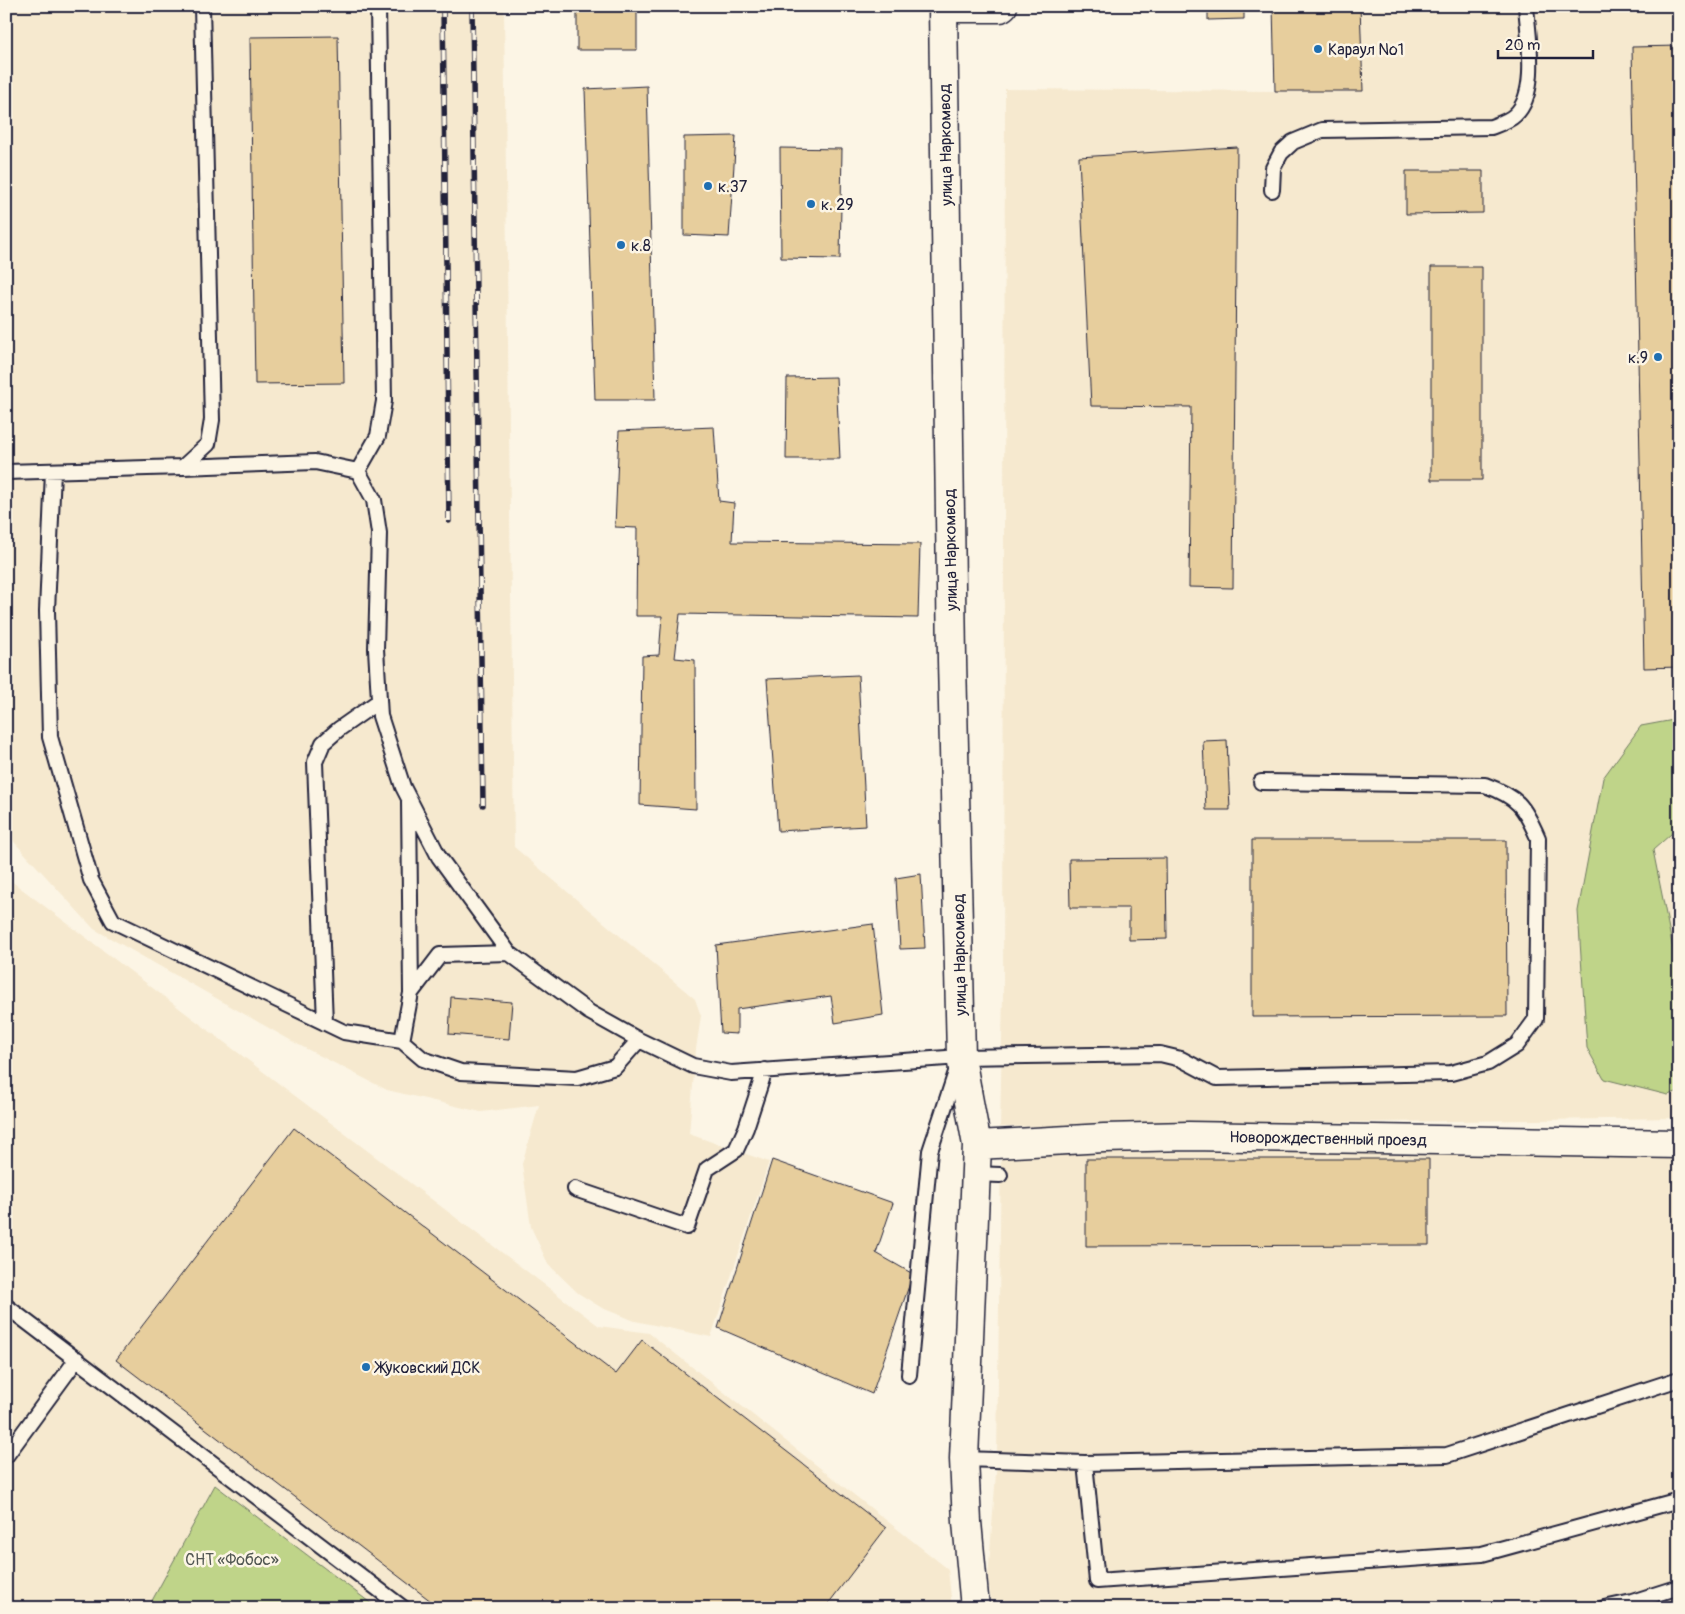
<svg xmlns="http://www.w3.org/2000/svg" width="1685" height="1614" viewBox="0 0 1685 1614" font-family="Pangolin,sans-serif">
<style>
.built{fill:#f6e9cf}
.green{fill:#bfd489;stroke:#707b62}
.building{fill:#e7ce9d;stroke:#22223b}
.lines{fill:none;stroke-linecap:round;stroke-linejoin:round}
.lane-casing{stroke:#22223b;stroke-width:18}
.street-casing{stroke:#22223b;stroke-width:31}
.secondary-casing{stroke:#22223b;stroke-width:31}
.lane{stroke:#fcf5e5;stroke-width:14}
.street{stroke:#fcf5e5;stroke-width:28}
.secondary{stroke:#fcf5e5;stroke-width:28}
.rail-casing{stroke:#22223b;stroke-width:5.5}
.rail{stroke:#fcf5e5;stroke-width:4;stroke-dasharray:11;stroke-linecap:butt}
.poi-dot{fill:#1f6fb2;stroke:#fcf5e5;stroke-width:2}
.labels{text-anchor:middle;stroke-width:5;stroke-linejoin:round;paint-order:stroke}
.poi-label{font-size:16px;fill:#22223b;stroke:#fcf5e5;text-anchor:start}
.street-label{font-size:16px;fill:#22223b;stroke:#fcf5e5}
.park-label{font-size:16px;fill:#515752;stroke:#fcf5e5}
</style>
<rect width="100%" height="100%" fill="#fcf5e5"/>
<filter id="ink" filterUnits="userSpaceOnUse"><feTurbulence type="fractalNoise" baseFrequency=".02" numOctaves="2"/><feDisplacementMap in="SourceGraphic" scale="10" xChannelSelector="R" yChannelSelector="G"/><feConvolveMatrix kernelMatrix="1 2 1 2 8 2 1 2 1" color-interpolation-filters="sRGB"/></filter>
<g filter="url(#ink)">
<!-- built -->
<path class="built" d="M6,6h498l10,841 181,152 6,17 -5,33 -7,85 80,28 -58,175 -76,-16 -33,-13 -24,-15 -30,-29 -17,-37 -9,-63 17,-59 -58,7 -94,-22 -88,-45 -205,-116 -88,-96z
M1273,6h406v1112l-679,9 3,-132 2,-906 270,2z
M6,877l593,449 50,7 299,236 4,39h-575l-161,-123 -68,123h-142z
M1001,1152l678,1v455h-687l-4,-29 9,-119z"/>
<!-- green -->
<path class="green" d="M1679,719v108l-26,23 26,129v112l-11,4 -64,-16 -17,-31 -9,-137 25,-133 38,-52z
M215,1485l162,123h-229z"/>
<!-- building -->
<path class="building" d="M577,6h60v44h-60z
M1208,6h36v13l-36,1z
M1273,6h87l3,85h-88z
M338,36l6,347 -89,1 -5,-347z
M1679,46v621l-35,1 -12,-621z
M647,86l8,314h-60l-10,-311z
M736,136l-7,101 -45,-2v-98z
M1237,147l-4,441 -44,-1 2,-180 -100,-1 -12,-249z
M780,148l62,1 -2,110 -59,-1z
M1406,171h77v42l-77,1z
M1431,267h51v213h-51z
M836,377l4,82h-54l1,-81z
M714,427l5,74 15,2 -2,39 188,2 -2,74 -238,-4 -5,44 20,2 1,149 -56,-4 2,-149 17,-1 3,-39h-26l1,-88 -22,-1 4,-96z
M858,675l8,151 -88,5 -11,-152z
M1227,740l3,70h-24l-3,-69z
M1252,840h254l1,176 -255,1z
M1166,858l1,81 -38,1v-32h-59l-1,-49z
M921,874l4,74 -25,1 -4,-71z
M873,924l10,91 -48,8 -4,-27 -94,13v25l-16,-1 -5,-88z
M451,997l61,5 -3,37 -60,-5z
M294,1128l322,246 26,-34 244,188 -61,80h-385l-324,-248z
M1086,1159h343v86l-343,1z
M772,1160l121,43 -17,50 37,21 -41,120 -154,-66z"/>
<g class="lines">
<!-- lane casing -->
<g class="lane-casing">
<path id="lane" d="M1272,190l1,-22 8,-15 12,-11 29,-12 169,-3c8,-3 18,-6 24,-12 24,-22 13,-79 11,-109
M183,467l132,-5 43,9 16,29 5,33 -3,116 4,67 23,71 36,70 70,96
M53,471l-6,140 3,126 41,143 22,41 231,111 58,9 9,-48 29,-38 69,-2 80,59 50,28 54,26 38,7 230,-16 199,-3 21,5 36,19 234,-5 37,-10 29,-18 19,-26 2,-181c-14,-32 -20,-41 -53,-53l-224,-3
M358,471l20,-35 6,-35 -6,-395
M6,472l177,-5 25,-23 4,-24 -10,-414
M409,801l2,192
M325,1023l-10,-261 8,-19 16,-14 40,-28
M402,1041l21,18 38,13 116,6 38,-11 24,-27
M975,1174l25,1
M575,1189l112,38 20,-58 29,-19 10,-22 19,-58
M6,1306l397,302
M909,1375l21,-224 27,-82
M6,1456l71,-97
M964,1459l121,4 362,-8 232,-76
M1085,1463l12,118 385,-27 197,-54
M1604,1608l28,-6
M1628,1608l4,-6 47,-15"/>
</g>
<!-- street casing -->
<g class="street-casing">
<path id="street" d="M967,1091l10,54 -13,314 3,63 8,86
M977,1145l127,-7 85,-2 490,8"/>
</g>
<!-- secondary casing -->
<g class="secondary-casing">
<path id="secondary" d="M943,6l9,654 9,397 6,34
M943,8h57l3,-2"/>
</g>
<!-- lane -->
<use href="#lane" class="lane"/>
<!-- street -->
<use href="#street" class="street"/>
<!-- secondary -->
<use href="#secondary" class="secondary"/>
<!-- rail casing -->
<g class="rail-casing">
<path id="rail" d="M443,6l6,515
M472,6l11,799"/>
</g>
<!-- rail -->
<use href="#rail" class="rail"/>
</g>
</g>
<!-- markers -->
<g class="poi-dot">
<circle cx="1318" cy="49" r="5"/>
<circle cx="708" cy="186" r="5"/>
<circle cx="811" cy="204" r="5"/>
<circle cx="621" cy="245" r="5"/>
<circle cx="1658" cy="357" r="5"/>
<circle cx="366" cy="1367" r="5"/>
</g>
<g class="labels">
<!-- poi labels -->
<g class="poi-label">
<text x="1328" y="55">Караул №1</text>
<text x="718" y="192">к.37</text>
<text x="821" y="210">к. 29</text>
<text x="631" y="251">к.8</text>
<text x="1648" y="363" text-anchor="end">к.9</text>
<text x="376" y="1373">Жуковский ДСК</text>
</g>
<!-- street labels -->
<g class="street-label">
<text transform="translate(945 145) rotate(-91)" y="6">улица Наркомвод</text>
<text transform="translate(950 550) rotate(-91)" y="6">улица Наркомвод</text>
<text transform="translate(959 955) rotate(-91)" y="6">улица Наркомвод</text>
<text transform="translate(1328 1138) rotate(1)" y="6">Новорождественный проезд</text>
</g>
<!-- park labels -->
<g class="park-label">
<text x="232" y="1565">СНТ «Фобос»</text>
</g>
</g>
<!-- margin -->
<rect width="1685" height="1614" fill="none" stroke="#fcf5e5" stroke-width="25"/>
<rect x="12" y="12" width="1660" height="1589" fill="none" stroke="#22223b" stroke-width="2" filter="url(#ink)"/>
<!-- scale -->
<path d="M1498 50v8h95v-8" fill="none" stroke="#22223b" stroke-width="2.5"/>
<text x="1505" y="50" font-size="15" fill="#22223b" stroke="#fcf5e5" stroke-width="4" paint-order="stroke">20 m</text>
</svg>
